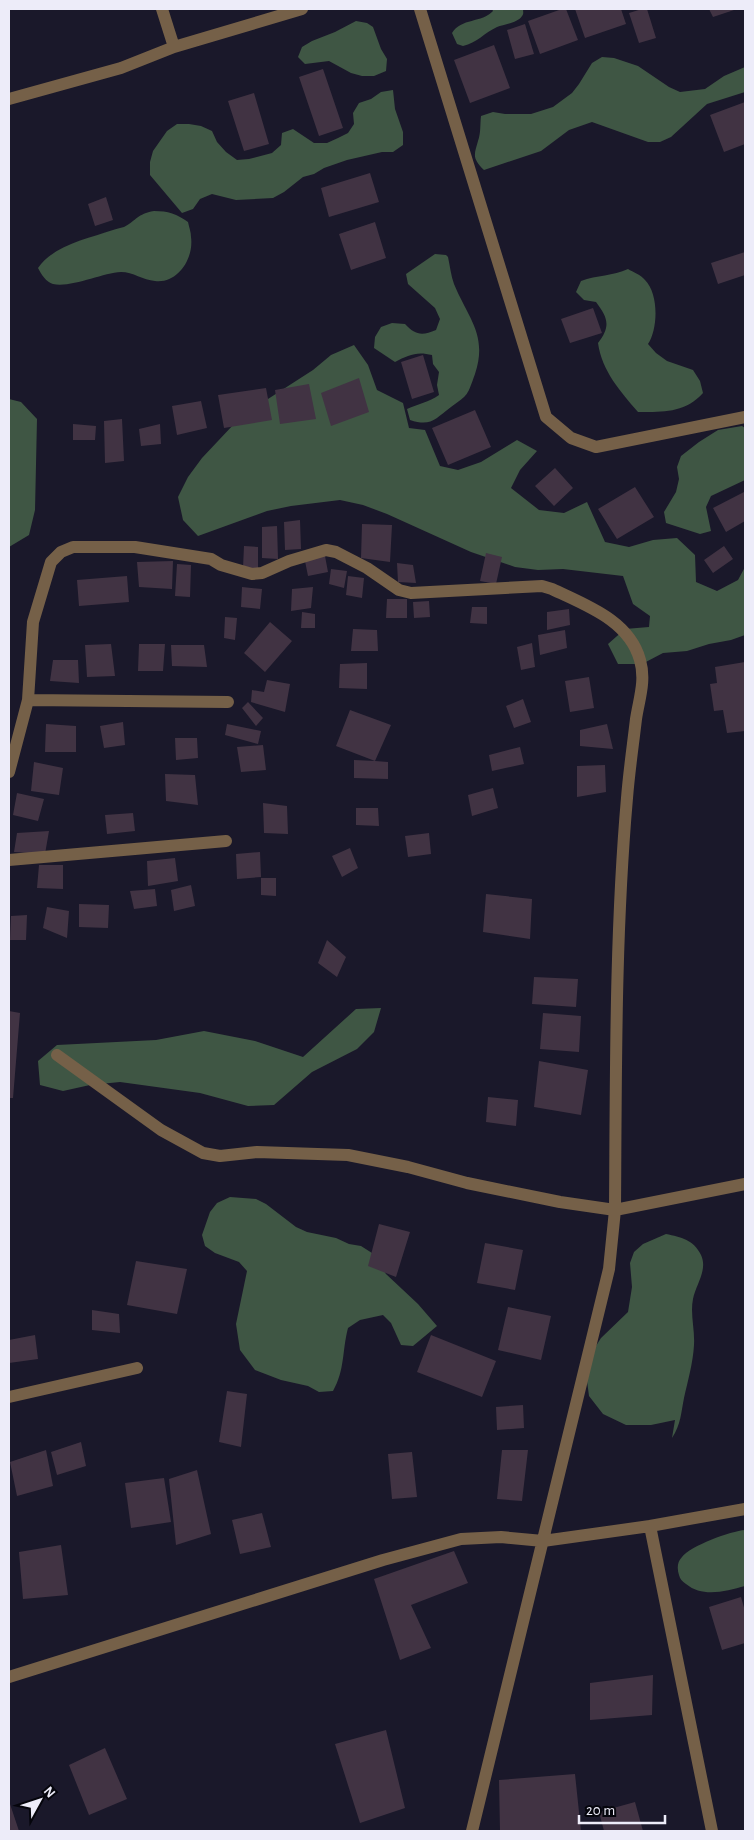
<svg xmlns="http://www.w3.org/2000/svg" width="754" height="1840" viewBox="0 0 754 1840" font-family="'Alegreya Sans',sans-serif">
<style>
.forest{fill:#3f5644}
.building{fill:#413343}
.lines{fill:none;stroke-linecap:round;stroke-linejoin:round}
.street{stroke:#756048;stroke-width:12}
</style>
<rect width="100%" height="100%" fill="#1a182a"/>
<!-- forest -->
<path class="forest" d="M492,9h31c0,2 1,5 -1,7 -4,7 -18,8 -25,11 -13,6 -20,16 -34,19l-6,-2 -5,-11c9,-15 30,-10 41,-22z
M356,21l11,2 6,4 8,22 6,10 -1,12 -12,5h-12l-11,-3 -22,-12 -24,3 -7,-7 4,-10 10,-6 23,-9z
M602,57l12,1 24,8 31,21 11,5 25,-3 19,-13 21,-9v25l-38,12 -36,33 -11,5h-12l-56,-20 -23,8 -28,21 -57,19c-12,-12 -10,-15 -6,-29 3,-8 2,-17 3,-25l12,-4 12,2h26l22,-7 19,-14 7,-9 13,-21z
M393,90l2,19 8,23v13l-10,7h-11l-35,8 -23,8 -10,6 -11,3 -19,15 -11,6 -37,2 -24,-6 -12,5 -7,10 -11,4 -32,-38v-13l3,-11 14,-20 10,-7h12l12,2 11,5 5,11 9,10 11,8 12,-1 23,-6 9,-8 1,-12 11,-4 21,14h13l11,-5 10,-5 6,-9 -1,-11 6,-10 12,-4 10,-7z
M154,211c14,0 23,3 34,11 1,5 3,10 3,15 3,21 -13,47 -36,44 -12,-1 -22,-9 -34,-9 -19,1 -50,16 -68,12 -7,-2 -12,-10 -15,-16 16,-23 49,-29 75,-38 3,-1 7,-2 11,-3 13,-7 13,-13 30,-16z
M435,254l11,1 2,2c2,9 3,19 6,27 14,34 34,51 21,90 -8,22 -6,20 -24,33 -16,12 -20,20 -41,13l-3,-11c11,-5 22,-7 32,-14l-2,-10 2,-13 -6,-8 -1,-9c-15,-4 -24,0 -37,7l-21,-14 1,-11 6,-10 11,-4 13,1c10,11 17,12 31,6l4,-11 -5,-11 -27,-24 -2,-10z
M628,269c5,3 13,6 17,11 14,14 13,49 3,64l8,9 11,8 26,9 7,11 3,12c-18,20 -40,19 -65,19 -18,-21 -36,-41 -40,-69 13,-17 10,-25 -2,-41l-12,-2 -8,-8 5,-11c16,-6 32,-5 47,-12z
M354,345l14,20 9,25 26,13 6,25 16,2 15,36 18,4 23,-8 36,-22 20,11 -17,19 -9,18 28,22 25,3 23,-11 18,40 24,5 24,-7 24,-2 18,17 1,27 21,9 21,-11 7,-13v68l-14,5 -22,4 -22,7 -24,2 -21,11h-24l-10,-20 17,-15 24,-2 1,-11 -17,-12 -10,-28 -60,-7 -25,1 -23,-3 -44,-15 -84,-38 -24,-9 -23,-5 -49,6 -24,5 -69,25 -15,-16 -5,-23 10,-20 14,-19 32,-34 20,-16 59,-38 18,-15z
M9,399l12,3 16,17 -2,91 -6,25 -20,12z
M742,426l3,2v24l-1,3 1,25 -34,16 -5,11 5,24 -11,3 -34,-11 -2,-11 12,-20 3,-13 -2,-12 4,-11 18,-14 19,-12z
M381,1008l-7,24 -17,17 -45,23 -38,33 -26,1 -48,-13 -80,-11 -30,3 -27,6 -23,-6 -2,-24 19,-16 99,-5 48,-9 51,10 48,16 53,-48z
M230,1197l26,2 10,5 30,23 11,5 29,6 13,6 12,2 11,7 14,21 32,30 19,22 -24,20 -12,-1 -10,-22 -8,-8 -23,5 -12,8c-6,23 -3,42 -15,63l-14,1 -11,-6 -27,-6 -26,-10 -15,-20 -4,-26 11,-53 -8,-9 -24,-9 -10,-7 -3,-11 8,-23 7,-9z
M666,1234c15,3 28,6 35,21 7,15 -5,29 -8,44 -3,15 2,31 1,46 -1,18 -6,35 -10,53 -3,15 -3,26 -12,40l3,-18 -24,5h-25l-23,-11 -14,-18 -3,-23 8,-24 7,-11 27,-26 4,-25 -2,-24 4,-11 9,-8z
M745,1530v56c-19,5 -42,12 -59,-2 -4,-3 -6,-5 -7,-9 -2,-6 -2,-13 3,-18 8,-11 49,-26 63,-27z"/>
<!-- building -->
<path class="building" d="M562,9h4l12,31 -38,14 -12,-33z
M575,9h46l5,15 -41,14z
M642,9h5l9,29 -17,5 -10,-30z
M709,9h28l-24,8z
M525,24l9,30 -19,5 -8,-29z
M494,45l16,43 -40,15 -16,-43z
M323,69l20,59 -24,8 -20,-59z
M254,93l15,51 -25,7 -16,-50z
M745,102v42l-21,8 -14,-37z
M370,173l9,29 -50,15 -8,-29z
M106,197l7,23 -18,6 -7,-22z
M375,222l11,36 -35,12 -12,-36z
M745,252v23l-27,9 -7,-21z
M593,308l9,25 -32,10 -9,-24z
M423,355l11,37 -22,7 -11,-37z
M359,378l10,34 -38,14 -10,-33z
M309,384l7,35 -36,5 -5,-34z
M266,388l6,32 -48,8 -6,-33z
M201,401l6,27 -30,7 -5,-29z
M475,410l16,37 -43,18 -16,-37z
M122,419l2,42 -19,2 -1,-42z
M73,424l23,2 -1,14h-22z
M160,424l1,20 -20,2 -2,-17z
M555,468l18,20 -19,18 -19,-20z
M635,487l19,30 -37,22 -19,-30z
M744,492l1,3v26l-19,11 -13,-24z
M300,520l1,29 -16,1 -1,-28z
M362,524l30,1 -2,37 -29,-4z
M277,526l1,33 -16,-1v-31z
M244,546l14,1v21h-15z
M724,546l9,13 -20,14 -9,-13z
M486,553l16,4 -6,27 -16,-3z
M325,556l3,16 -20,4 -3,-15z
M173,561l-1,28 -33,-2 -2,-25z
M397,563l16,2 3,18 -18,-1z
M177,564l14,1 -1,32 -15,-1z
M331,569l16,2 -3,17 -15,-4z
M127,576l2,26 -50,4 -2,-26z
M348,576l16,2 -2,20 -16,-3z
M242,587l20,2 -2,20 -19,-2z
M313,587l-2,21 -20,3 1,-22z
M387,599h20v19h-21z
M429,601l1,16 -16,1 -1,-16z
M472,607h15v17l-17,-1z
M569,609l1,16 -23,5v-18z
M302,612l13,2v14h-14z
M225,617l12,1 -2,22 -11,-2z
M270,622l22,19 -27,31 -21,-19z
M353,629l24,1 1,21h-27z
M565,630l2,18 -27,7 -2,-20z
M532,643l3,24 -14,3 -4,-23z
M111,644l4,32 -28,1 -2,-32z
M139,644h26l-2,27h-25z
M171,645h33l3,22 -35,-1z
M53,660h25l1,23 -29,-2z
M745,662v69l-18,2 -4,-23 -9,1 -4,-27 7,-1 -2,-16z
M367,663v26l-28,-1 1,-24z
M589,677l5,31 -24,4 -5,-31z
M267,680l23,4 -5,28 -34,-10 1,-12 12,2z
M523,699l8,23 -17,6 -8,-22z
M248,702l15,16 -7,8 -14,-18z
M350,710l41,15 -16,36 13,1v17l-34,-1v-18l21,1 -39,-15z
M123,722l2,23 -21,3 -4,-22z
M46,724l30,2v26h-31z
M227,724l34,7 -3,13 -33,-9z
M607,724l6,25 -33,-3v-16z
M175,738h22l1,20 -22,2z
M263,745l3,25 -25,2 -4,-25z
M520,747l4,17 -32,7 -3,-16z
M34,762l29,6 -4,27 -28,-4z
M605,765l1,27 -29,5v-31z
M165,774l30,1 3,30 -32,-4z
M493,788l5,20 -26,8 -4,-21z
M17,793l27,6 -6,22 -25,-6z
M263,803l24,3 1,28 -24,-1z
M356,808h22l1,18 -23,-1z
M133,813l2,18 -28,3 -2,-19z
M49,831l-4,23 -31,-2 3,-19z
M429,833l2,21 -23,3 -3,-21z
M350,848l8,20 -16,9 -10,-21z
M260,852l1,25 -24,2 -1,-25z
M175,858l3,23 -30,5 -1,-25z
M39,865h24v24l-26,-1z
M261,878h15v18l-15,-1z
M191,885l4,21 -21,5 -3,-21z
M155,889l2,17 -23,3 -4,-18z
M486,894l46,5 -2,40 -47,-7z
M79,904l30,1 -1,23 -29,-1z
M47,907l22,4 -2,27 -24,-10z
M27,915l-1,25h-16l1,-24z
M327,940l19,17 -9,20 -19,-14z
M534,977l44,2 -2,28 -44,-3z
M9,1011l11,2 -7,85h-4z
M543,1013l38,3 -2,36 -39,-3z
M539,1061l49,9 -7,45 -47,-8z
M488,1097l30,3 -2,26 -30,-4z
M379,1224l31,8 -14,45 -28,-11z
M485,1243l38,7 -8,40 -38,-7z
M136,1261l51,8 -10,45 -50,-9z
M508,1307l43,9 -10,44 -43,-10z
M92,1310l27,4 1,19 -28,-3z
M35,1335l3,24 -29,4v-23z
M431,1335l65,26 -14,36 -65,-25z
M227,1391l20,3 -6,53 -22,-5z
M523,1405l1,23 -27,2 -1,-23z
M81,1442l5,24 -29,9 -6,-23z
M46,1450l7,36 -36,10 -7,-34z
M502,1450h26l-6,51 -25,-2z
M412,1452l5,45 -25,2 -4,-45z
M197,1470l14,64 -35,11 -7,-66z
M164,1478l7,44 -40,6 -6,-45z
M262,1513l9,34 -31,7 -8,-34z
M61,1545l7,50 -45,4 -4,-47z
M454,1551l14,32 -57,22 20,43 -31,12 -26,-81z
M741,1597l4,14v32l-23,7 -13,-43z
M653,1675l-1,40 -62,5v-37z
M386,1730l19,78 -45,15 -25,-79z
M105,1748l22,51 -38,16 -20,-50z
M575,1774l6,57h-81l-1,-51z
M635,1802l8,29h-39l-5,-19z
M10,1804l9,27h-10v-26z"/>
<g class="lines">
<!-- street -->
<path class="street" d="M162,9l12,38
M420,9l126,408 25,21 25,9 149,-30
M9,99l112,-31 53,-21 128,-38
M28,700l200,2
M9,772l19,-72 5,-78 18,-60 10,-10 12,-5h62l76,12 10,6 31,9 10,-1 27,-12 37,-11 10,2 31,16 32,22 12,3 131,-7 10,3c33,16 77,31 88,71 6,21 -1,39 -4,59 -3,26 -7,53 -9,79 -12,137 -11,275 -12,412l-55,-8 -93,-19 -59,-16 -60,-12 -91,-3 -37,4 -17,-3 -42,-23 -104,-75
M9,860l217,-19
M9,1397l128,-29
M650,1526l62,305
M9,1677l374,-117 78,-21 40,-2 42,4 107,-15 95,-17
M472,1831l137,-562 6,-59 130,-26"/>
</g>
<!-- border -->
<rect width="754" height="1840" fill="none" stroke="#edecf9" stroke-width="20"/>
<!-- north arrow -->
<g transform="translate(40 1800) rotate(50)" stroke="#05050c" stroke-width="4" paint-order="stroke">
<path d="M0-4L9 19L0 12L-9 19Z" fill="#edecf9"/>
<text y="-8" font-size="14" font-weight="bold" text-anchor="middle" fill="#edecf9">N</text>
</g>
<!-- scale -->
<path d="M579 1815v8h86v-8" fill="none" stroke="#edecf9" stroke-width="2.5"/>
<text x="586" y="1815" font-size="15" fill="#edecf9" stroke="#05050c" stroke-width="4" paint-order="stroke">20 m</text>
</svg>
